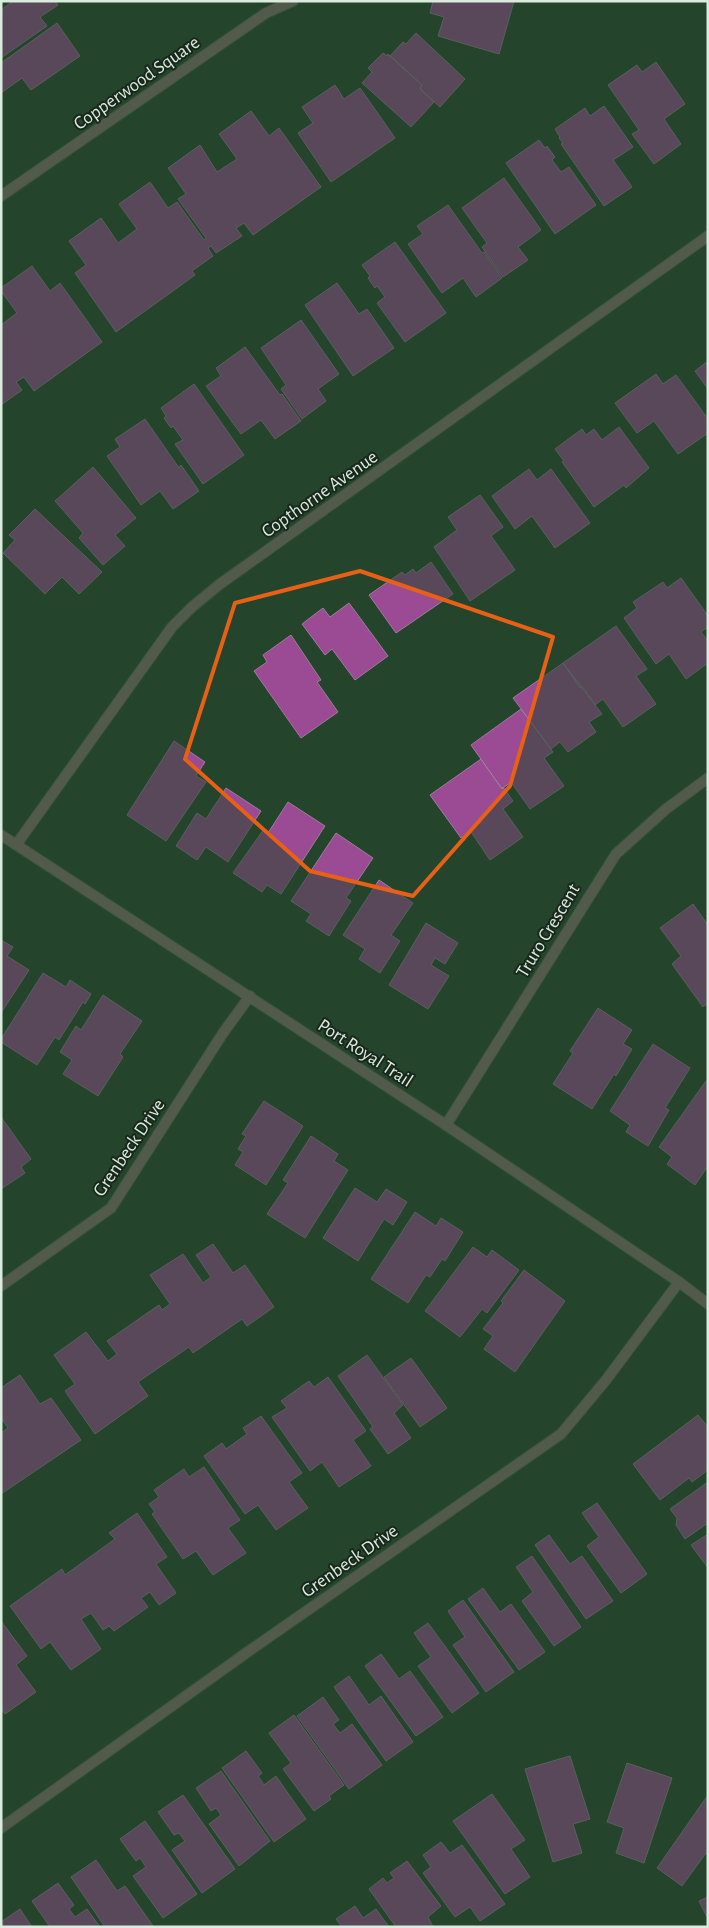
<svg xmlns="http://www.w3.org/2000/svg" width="709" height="1928" viewBox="0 0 709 1928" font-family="'Alegreya Sans',sans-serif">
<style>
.building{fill:#9a4b93;stroke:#9d7d99}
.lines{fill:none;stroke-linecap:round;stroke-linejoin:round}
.minor-casing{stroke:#45634c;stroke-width:12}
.tertiary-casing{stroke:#45634c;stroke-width:12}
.minor{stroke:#8a7672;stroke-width:10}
.tertiary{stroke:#8a7672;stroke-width:10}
.marked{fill:none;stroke:#e76016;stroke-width:4;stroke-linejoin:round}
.labels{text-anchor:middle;stroke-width:4;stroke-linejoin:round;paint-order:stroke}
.street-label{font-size:19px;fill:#d9ecdd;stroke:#19271c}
</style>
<rect width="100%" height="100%" fill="#24452c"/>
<!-- building -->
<path class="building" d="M13,1h42l3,4 -18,12 7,9 -46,32v-48z
M433,1h81l-15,53 -61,-18 6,-19 -14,-4z
M57,23l23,33 -49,34 -9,-12 -21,15v-30z
M416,33l49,46 -25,28 -20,-18 2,-4 -32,-29 13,-14 3,2z
M383,53l4,3 1,-2 34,31 -2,4 14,13 -23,25 -49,-44 10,-11 -4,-4z
M656,62l29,42 -21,15 17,25 -27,20 -22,-30 7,-4 -31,-45 29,-20 5,7z
M335,85l9,14 16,-11 35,50 -64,44 -33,-49 15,-10 -11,-16z
M604,106l29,41 -20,13 19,27 -28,19 -43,-62 2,-1 -4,-5 1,-1 -5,-8 30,-21 5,8z
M251,111l18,25 10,-8 42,59 -68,48 -9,-12 -8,5 6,8 -26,17 -5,-7 -3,2 5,8 -21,15 3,4 -79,57 -41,-59 11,-8 -17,-24 32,-23 17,25 19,-14 -18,-25 31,-22 18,26 9,-6 27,38 2,-2 -28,-39 8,-5 -18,-26 32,-23 17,27 20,-13 -18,-25z
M539,140l6,8 2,-2 8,11 -3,3 9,12 8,-5 27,38 -41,29 -49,-71z
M504,178l37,52 -23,17 10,13 -25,17 -21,-30 5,-4 -25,-35z
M448,205l34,48 2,-1 18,26 -26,19 -13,-19 -21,15 -34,-49 15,-10 -6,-8z
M395,242l51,71 -41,29 -28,-39 8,-6 -8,-11 -2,2 -7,-10 2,-2 -8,-11z
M32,266l18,25 10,-8 42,59 -68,49 -10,-14 -8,5 6,8 -21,15v-80l16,-12 -16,-22v-3z
M337,283l22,31 8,-5 27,39 -41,28 -48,-71z
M301,320l38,54 -21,15 8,12 -24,18 -21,-30 5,-4 -25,-37z
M245,347l35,48 2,-1 19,27 -26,18 -14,-19 -20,14 -35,-48 15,-10 -5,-8z
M708,361v28l-13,-18z
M656,374l7,10 13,-9 32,44v14l-30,21 -24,-33 -17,12 -22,-30z
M194,384l50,71 -41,29 -28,-40 8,-4 -10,-14 -2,2 -7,-10 2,-2 -5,-8z
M145,419l34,49 2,-3 18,26 -26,18 -13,-18 -19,14 -34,-49 13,-9 -5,-8z
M619,427l30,41 -23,20 -2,-3 -30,22 -32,-45 2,-1 -9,-12 27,-20 4,6 8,-6 8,11z
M93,467l43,51 -21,17 10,11 -22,19 -24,-27 4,-5 -28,-32z
M529,469l8,11 14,-11 39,54 -35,25 -23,-32 -17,13 -23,-33z
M480,495l23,32 -12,9 24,34 -45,31 -36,-54 23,-17 -9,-13z
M35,509l67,63 -23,22 -17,-17 -17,17 -42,-41 12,-13 -6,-5z
M431,562l22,32 -57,39 -27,-38 33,-23 3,3 8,-6 3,4z
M681,578l27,38v11l-7,5 7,9v22l-22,16 -17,-25 -13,10 -32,-46 13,-10 -4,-6 30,-20 4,6z
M349,603l39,53 -33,24 -23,-31 -7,6 -23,-31 21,-16 7,9z
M616,626l31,43 -11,7 20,28 -33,23 -20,-28 -8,6 -13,-19 -2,2 -17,-25z
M291,635l30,45 -4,2 21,30 -37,26 -47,-67 13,-9 -4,-7z
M563,663l39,51 -13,8 7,10 -28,20 -8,-10 -9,7 -38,-51z
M521,709l32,43 -9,6 20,28 -34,23 -19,-27 -9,7 -31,-44z
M174,741l31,21 -9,14 10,6 -40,59 -39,-26z
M481,759l21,30 1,-2 10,14 -10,8 20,28 -33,23 -19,-28 -10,6 -31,-43z
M226,788l35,23 -33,51 -22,-15 -9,13 -21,-14 21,-33 9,6z
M288,802l37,24 -44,68 -14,-9 -5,7 -29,-19 31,-44 4,4z
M336,833l37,25 -27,40 5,3 -22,35 -23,-15 5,-7 -20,-13z
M379,880l34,23 -22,32 9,6 -20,32 -21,-14 6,-10 -22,-14z
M693,904l15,21v78l-5,4 -31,-43 9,-8 -21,-28z
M426,923l32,20 -13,21 -10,-6 -4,7 18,11 -21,33 -39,-24z
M1,940l12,7 -6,9 22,14 -28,43z
M43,973l23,14 4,-7 21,14 -6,10 -2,-2 -24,38 -4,-3 -18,28 -36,-23v-3z
M103,995l39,26 -22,33 3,3 -25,39 -35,-22 9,-14 -12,-8 16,-26 5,4z
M598,1008l34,22 -9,14 9,5 -16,27 -2,-2 -22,35 -39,-25 20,-31 -3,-2z
M653,1044l37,24 -25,40 4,2 -21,36 -22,-14 4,-7 -20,-14z
M706,1081l2,1v84l-13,19 -28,-21 5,-7 -13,-10z
M264,1101l39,25 -37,59 -31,-20 8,-13 -5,-3 8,-13 -4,-2z
M1,1117l30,42 -10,8 4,6 -24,16z
M311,1136l27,18 -4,7 14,9 -43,68 -38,-24 21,-31 -5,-3z
M355,1188l22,14 9,-13 21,13 -14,23 -9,-6 -26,42 -35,-23z
M415,1212l21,14 5,-8 22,14 -18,29 -3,-2 -12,18 -4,-2 -18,28 -37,-24z
M213,1244l20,29 12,-8 29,42 -27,19 -5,-7 -49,34 -4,-6 -51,35 10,14 -53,38 -30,-43 10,-7 -21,-29 32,-23 22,29 9,-7 -10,-13 52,-36 3,5 8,-6 -20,-29 33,-21 20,29 8,-6 -15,-22z
M473,1247l14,10 5,-7 27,20 -32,43 -5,-4 -22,28 -35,-26z
M524,1270l41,31 -50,71 -31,-23 9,-13 -10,-7 20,-26 -2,-2z
M367,1355l36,50 -9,8 17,25 -23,16 -18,-25 3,-2 -35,-51z
M411,1358l36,50 -27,19 -36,-50z
M20,1375l20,29 11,-6 30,42 -80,54v-61l7,-5 -7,-10v-30z
M328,1377l38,54 -13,9 18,26 -32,21 -17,-25 -12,9 -38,-54 15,-9 -6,-7 28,-20 5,6z
M698,1415l10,12v43l-16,12 -3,-4 -29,22 -27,-36z
M261,1416l41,57 -13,9 19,26 -32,22 -18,-25 -13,9 -41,-58 18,-13 4,6 21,-15 -4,-6z
M204,1467l36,53 -12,8 18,25 -33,22 -17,-24 -13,8 -31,-45 3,-2 -6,-8 10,-7 -5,-7 30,-21 5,8z
M708,1482v41l-23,16 -9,-14 1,-7 -7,-9z
M597,1503l50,71 -26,19 -34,-47 12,-9 -17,-24z
M137,1513l30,44 -11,7 20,29 -17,12 -9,-13 -9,6 7,9 -34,24 -5,-5 -6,4 -12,-17 -10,6 20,30 -30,21 -21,-28 -9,7 -31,-43 52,-37 3,6 50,-36 -6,-6z
M708,1534v34l-17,-23z
M549,1535l21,29 12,-8 31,45 -27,18 -51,-74z
M532,1556l49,71 -27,19 -32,-45 11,-9 -17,-25z
M483,1588l17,24 11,-8 34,48 -26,18 -51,-71z
M463,1600l51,72 -28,20 -33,-47 12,-8 -17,-26z
M1,1621l26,35 -11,9 20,27 -31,22 -4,-5z
M428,1623l51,70 -27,20 -34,-47 13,-9 -17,-24z
M381,1654l18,25 11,-8 33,46 -27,19 -51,-70z
M349,1676l20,29 12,-9 32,46 -27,19 -52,-74z
M323,1697l16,23 -6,4 7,9 12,-9 30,41 -33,24 -52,-73z
M294,1715l50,70 -15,11 2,3 -17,12 -31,-42 8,-6 -22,-30z
M246,1751l16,22 -4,3 6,9 12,-9 30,43 -32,23 -52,-74z
M570,1756l20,63 -17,5 9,29 -29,9 -28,-93z
M627,1763l45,15 -28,85 -28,-10 8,-25 -17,-6z
M221,1771l49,70 -31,25 -30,-42 12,-9 -5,-7 -5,3 -15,-23z
M492,1794l33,46 -14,9 19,28 -25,17 -52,-73z
M183,1795l52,74 -33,24 -30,-43 13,-9 -6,-8 -5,2 -16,-23z
M708,1795v59l-2,-1 -24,33 -25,-18z
M145,1821l52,73 -34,24 -30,-42 13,-9 -6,-9 -4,3 -16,-22z
M441,1842l9,11 12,-8 43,59 -25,17 -10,-14 -15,10 -32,-44 8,-6 -8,-12z
M96,1860l21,31 8,-5 28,40 -48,1 -34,-50z
M407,1861l34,45 -13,11 5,10h-37l-27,-38 14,-11 4,5 7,-5 -4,-5z
M58,1883l16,22 -5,4 6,8 12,-8 13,18h-50l-18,-26z
M708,1897v22l-9,-18z
M355,1906l8,12 13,-9 13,18h-47l-6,-8z
M20,1909l12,18h-31v-5z"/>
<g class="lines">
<!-- minor casing -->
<g class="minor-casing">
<path id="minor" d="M1,196l265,-183 27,-12
M446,1125l170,-271 50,-45 42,-31
M1,1286l110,-78 112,-175 27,-37
M1,1828l248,-177 312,-217 45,-54 73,-98"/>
</g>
<!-- tertiary casing -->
<g class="tertiary-casing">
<path id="tertiary" d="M1,835l445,290 233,157 29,22
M16,845l156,-218 20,-20 28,-23 488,-348"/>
</g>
<!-- minor -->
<use href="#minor" class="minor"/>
<!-- tertiary -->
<use href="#tertiary" class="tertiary"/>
</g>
<!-- marked area -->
<path d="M0 0H709V1928H0ZM360,571l193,66 -43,149 -97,110 -103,-25 -125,-112 50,-156z" fill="#24452c" fill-opacity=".55" fill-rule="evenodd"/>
<path class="marked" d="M360,571l193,66 -43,149 -97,110 -103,-25 -125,-112 50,-156z"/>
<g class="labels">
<!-- street labels -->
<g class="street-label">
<text transform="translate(136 82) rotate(-35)" y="7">Copperwood Square</text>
<text transform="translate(319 493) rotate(-35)" y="7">Copthorne Avenue</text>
<text transform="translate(547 930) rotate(-59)" y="7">Truro Crescent</text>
<text transform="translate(366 1052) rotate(33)" y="7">Port Royal Trail</text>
<text transform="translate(128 1147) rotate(-56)" y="7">Grenbeck Drive</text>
<text transform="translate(349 1560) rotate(-35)" y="7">Grenbeck Drive</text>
</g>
</g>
<!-- border -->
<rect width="709" height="1928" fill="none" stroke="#d9ecdd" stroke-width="5"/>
</svg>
